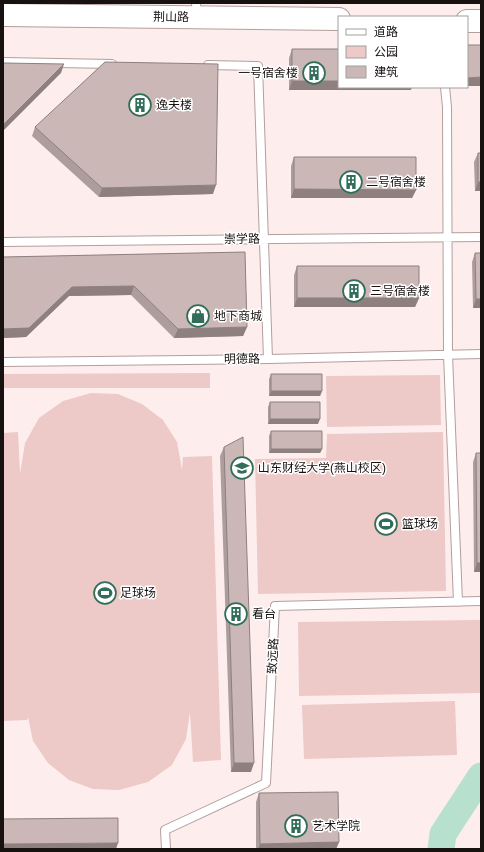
<svg xmlns="http://www.w3.org/2000/svg" width="484" height="852" viewBox="0 0 484 852" font-family="Helvetica,'Noto Sans SC',sans-serif">
<style>
.green{fill:#edc9c7}
.lines{fill:none;stroke-linecap:round;stroke-linejoin:round}
.river{stroke:#b8e0cf;stroke-width:27}
.service-casing{stroke:#b29f9e;stroke-width:10}
.secondary-casing{stroke:#b29f9e;stroke-width:24}
.service{stroke:#fff;stroke-width:8}
.secondary{stroke:#fff;stroke-width:22}
.wall{fill:#ae9d9d}
.shaded-wall{fill:#8d807f}
.building{fill:#cab7b6;stroke:#8d807f}
.labels{text-anchor:middle;stroke-width:3;stroke-linejoin:round;paint-order:stroke}
.street-label{font-size:12px;fill:#171110;stroke:#fff}
.poi-label{font-size:12px;fill:#171110;stroke:#fff;text-anchor:start}
</style>
<rect width="100%" height="100%" fill="#fdeeed"/>
<!-- green -->
<path class="green" d="M210,373v15h-207v-14z
M440,375l1,50 -114,2 -1,-51z
M91,393l27,1 24,10 21,16 14,22 5,28 1,-13 29,-1 9,304 -28,2 -3,-50 -4,27 -14,26 -24,17 -29,8 -26,-1 -24,-9 -21,-17 -15,-22 -5,-24 -1,3 -24,1v-288l15,-1 2,42 5,-31 14,-25 24,-17z
M443,432l3,159 -188,3 -3,-135 71,-1 1,-24z
M481,620v73l-182,3 -1,-74z
M455,701l2,54 -153,4 -2,-54z"/>
<g class="lines">
<!-- river -->
<path class="river" d="M441,849l2,-15 38,-58"/>
<!-- service casing -->
<g class="service-casing">
<path id="service" d="M196,3l1,14
M3,62l109,2
M208,65l50,1 10,293
M445,87l2,20 1,248 10,247
M3,242l478,-5
M3,362l265,-3 213,-5
M166,849l-1,-19 101,-47 9,-177 206,-5"/>
</g>
<!-- secondary casing -->
<g class="secondary-casing">
<path id="secondary" d="M3,15l336,4
M467,21h14"/>
</g>
<!-- service -->
<use href="#service" class="service"/>
<!-- secondary -->
<use href="#secondary" class="secondary"/>
</g>
<!-- wall -->
<path class="wall" d="M292,49l119,41h-122v-32z
M35,127l178,67 -114,3 -67,-61z
M478,153h3v38h-6l-1,-29z
M294,157l122,33 -4,8h-121v-32z
M245,252l2,75 -4,9 -69,2 -43,-43 -62,1 -43,41 -23,1v-81z
M475,253l6,55h-8l-1,-46z
M297,266l122,32 -4,9h-121v-32z
M271,374l51,17 -2,5h-51v-17z
M270,402l48,22h-50v-17z
M271,431l51,18 -2,4h-51v-17z
M224,447l27,325h-20l-11,-316z
M476,453h5v119h-7l-1,-110z
M259,793l80,49 -3,7h-80v-47z"/>
<!-- shaded-wall -->
<path class="shaded-wall" d="M64,64l-3,9 -58,58v-6z
M481,77v9h-14v-8z
M292,81h47v6h73l-1,3h-122z
M478,182h3v9h-6z
M216,185l-3,9 -114,3 3,-9z
M294,189l122,1 -4,8h-121z
M134,286l-3,9 -62,1 -43,41 -23,1v-9l69,-42z
M297,298h122l-4,9h-121z
M476,299h5v9h-8z
M247,327l-4,9 -69,2 4,-9z
M271,391h51l-2,5h-51z
M270,419h50l-2,5h-50z
M271,449h51l-2,4h-51z
M477,563h4v9h-7z
M234,763h20l-3,9h-20z
M339,842l-3,7h-78l2,-5z
M118,843l-2,6h-113v-5z"/>
<!-- building -->
<path class="building" d="M467,45h14v32l-14,1z
M292,49h47v32h-47z
M105,62l113,2 -2,121 -114,3 -67,-61z
M3,63l61,1 -61,61z
M478,153h3v29h-3z
M294,157h122v33l-122,-1z
M245,252l2,75 -69,2 -44,-43 -62,1 -43,41 -26,1v-72z
M475,253h6v46h-5z
M297,266h122v32h-122z
M271,374h51v17h-51z
M270,402h50v17h-50z
M271,431h51v18h-51z
M243,437l11,326h-20l-10,-316z
M476,453h5v110h-4z
M338,792l1,50 -79,2 -1,-51z
M118,818v25l-115,1v-25z"/>
<!-- icons -->
<defs>
<g id="building-ring" transform="scale(1.15)"><circle r="9.5" fill="#fff" stroke="#316d58" stroke-width="1.5"/><path d="M-4-6H4V6H1V3H-1V6H-4ZM-2.5-4.3h1.7v1.8h-1.7ZM.8-4.3h1.7v1.8H.8ZM-2.5-1h1.7V.8h-1.7ZM.8-1h1.7V.8H.8Z" fill="#316d58"/></g>
<g id="shop-ring" transform="scale(1.15)"><circle r="9.5" fill="#fff" stroke="#316d58" stroke-width="1.5"/><path d="M-5-2.5h2.3a2.7 3.5 0 0 1 5.4 0H5L5.5 6h-11ZM-1.5-2.5h3a1.5 2.3 0 0 0-3 0Z" fill="#316d58"/></g>
<g id="university-ring" transform="scale(1.15)"><circle r="9.5" fill="#fff" stroke="#316d58" stroke-width="1.5"/><path d="M0-5L7-2L0 1L-7-2ZM-4 1L0 2.5L4 1V4Q0 6-4 4Z" fill="#316d58"/></g>
<g id="stadium-ring" transform="scale(1.15)"><circle r="9.5" fill="#fff" stroke="#316d58" stroke-width="1.5"/><path d="M0-5a6.5 5 0 1 0 0 10a6.5 5 0 1 0 0-10ZM-3.5-1.8h7v3.6h-7Z" fill="#316d58"/></g>
</defs>
<g fill-rule="evenodd">
<use href="#building-ring" x="314" y="73"/>
<use href="#building-ring" x="140" y="105"/>
<use href="#building-ring" x="351" y="182"/>
<use href="#building-ring" x="354" y="291"/>
<use href="#shop-ring" x="198" y="316"/>
<use href="#university-ring" x="242" y="468"/>
<use href="#stadium-ring" x="386" y="524"/>
<use href="#stadium-ring" x="105" y="593"/>
<use href="#building-ring" x="236" y="614"/>
<use href="#building-ring" x="296" y="826"/>
</g>
<g class="labels">
<!-- street labels -->
<g class="street-label">
<text transform="translate(171 17) rotate(1)" y="4">荆山路</text>
<text transform="translate(242 239) rotate(-1)" y="4">崇学路</text>
<text transform="translate(242 359) rotate(-1)" y="4">明德路</text>
<text transform="translate(273 656) rotate(-87)" y="4">致远路</text>
</g>
<!-- poi labels -->
<g class="poi-label">
<text x="298" y="77" text-anchor="end">一号宿舍楼</text>
<text x="156" y="109">逸夫楼</text>
<text x="366" y="186">二号宿舍楼</text>
<text x="370" y="295">三号宿舍楼</text>
<text x="214" y="320">地下商城</text>
<text x="258" y="472">山东财经大学(燕山校区)</text>
<text x="402" y="528">篮球场</text>
<text x="120" y="597">足球场</text>
<text x="252" y="618">看台</text>
<text x="312" y="830">艺术学院</text>
</g>
</g>
<!-- border -->
<rect width="484" height="852" fill="none" stroke="#171110" stroke-width="8"/>
<!-- legend -->
<rect x="338" y="16" width="130" height="72" fill="#ffffff" stroke="#a2a09f"/>
<rect x="346" y="29" width="20" height="6" fill="#ffffff" stroke="#a2a09f"/>
<text x="374" y="36" font-size="12" fill="#171110">道路</text>
<rect x="346" y="46" width="20" height="12" fill="#edc9c7" stroke="#a2a09f"/>
<text x="374" y="56" font-size="12" fill="#171110">公园</text>
<rect x="346" y="66" width="20" height="12" fill="#cab7b6" stroke="#a2a09f"/>
<text x="374" y="76" font-size="12" fill="#171110">建筑</text>
</svg>
